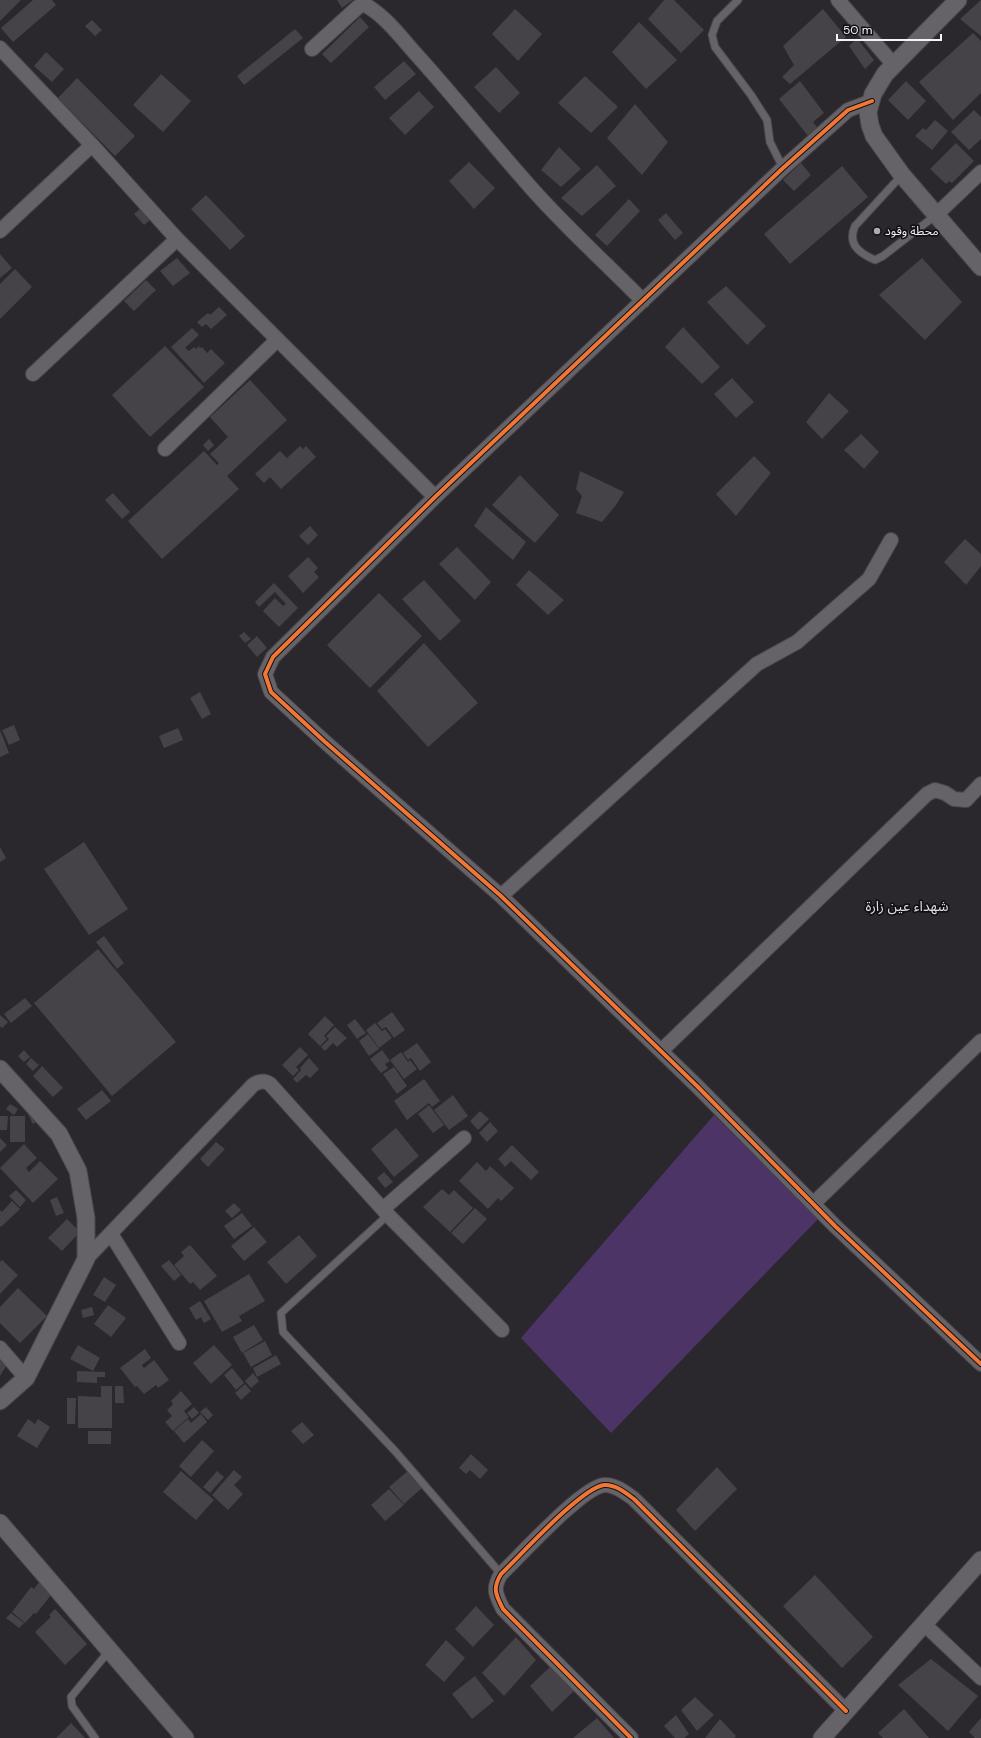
<svg xmlns="http://www.w3.org/2000/svg" width="981" height="1738" viewBox="0 0 981 1738" font-family="'DM Sans','Noto Sans Arabic',sans-serif">
<style>
.green{fill:#4d3466}
.building{fill:#454347}
.lines{fill:none;stroke-linecap:round;stroke-linejoin:round}
.service-casing{stroke:#48464a;stroke-width:9}
.minor-casing{stroke:#48464a;stroke-width:16}
.tertiary-casing{stroke:#48464a;stroke-width:19}
.service{stroke:#656367;stroke-width:7}
.minor{stroke:#656367;stroke-width:14}
.tertiary{stroke:#656367;stroke-width:17}
.cycleway-casing{stroke:#121014;stroke-width:6}
.cycleway{stroke:#f07635;stroke-width:4}
.poi-dot{fill:#aeacb1;stroke:#121014;stroke-width:1.5}
.labels{text-anchor:middle;stroke-width:3.5;stroke-linejoin:round;paint-order:stroke}
.poi-label{font-size:12px;fill:#f5f3f8;stroke:#121014;text-anchor:start}
.quarter-label{font-size:14px;fill:#e0dce6;stroke:#121014}
</style>
<rect width="100%" height="100%" fill="#2a282d"/>
<!-- green -->
<path class="green" d="M714,1115l104,104 -207,214 -90,-95z"/>
<!-- building -->
<path class="building" d="M0,0h21l-21,21z
M33,0h19l4,5 -43,37 -12,-14z
M337,0h16l-11,8z
M664,0h10l30,30 -23,23 -33,-34z
M981,0v36l-21,-17z
M515,9l27,25 -24,27 -26,-27z
M823,9l23,28 -56,47 -8,-7 12,-12 -11,-19z
M360,17l9,10 -38,36 -9,-9z
M92,20l10,10 -7,6 -10,-10z
M639,22l38,38 -31,29 -34,-37z
M295,29l8,9 -59,47 -7,-9z
M973,33l8,8v52l-28,27 -34,-38z
M857,38l17,22 -9,9 -16,-23z
M46,52l18,17 -12,13 -18,-16z
M404,61l12,13 -31,26 -11,-13z
M496,67l24,26 -21,20 -25,-26z
M161,74l30,27 -28,31 -30,-27z
M585,76l33,31 -27,26 -33,-30z
M77,78l58,58 -20,20 -57,-58z
M800,81l24,32 -11,9 4,5 -9,9 -29,-37z
M906,81l20,20 -18,19 -20,-20z
M419,91l15,16 -29,28 -16,-17z
M635,104l33,38 -26,33 -35,-37z
M974,110l7,7v22l-12,11 -18,-18z
M935,120l13,11 -16,19 -17,-14 8,-8 3,2z
M956,143l18,18 -22,22 -3,-2 -3,3 -16,-15z
M559,147l22,22 -20,18 -20,-17z
M469,162l26,26 -21,21 -25,-28z
M801,163l10,12 -17,16 -11,-11z
M597,165l19,21 -34,30 -21,-18z
M842,166l26,31 -78,67 -26,-30z
M206,195l39,41 -15,14 -39,-41z
M629,199l11,12 -33,35 -12,-11z
M140,209l10,11 -6,5 -10,-11z
M666,213l17,20 -8,7 -17,-20z
M0,254l12,14 -12,10z
M177,258l13,15 -17,13 -13,-15z
M922,258l40,44 -37,38 -46,-45z
M15,269l17,18 -32,32v-35z
M146,280l10,10 -22,21 -10,-10z
M726,286l40,40 -19,19 -40,-43z
M219,307l8,8 -16,14 -5,-5 -4,3 -5,-5 11,-9 2,2z
M683,327l37,40 -18,17 -37,-37z
M192,328l7,7 -14,13 4,3 5,-4 2,2 3,-3 1,2 2,-1 5,6 4,-4 14,14 -21,20 -33,-36z
M165,346l39,41 -54,50 -38,-42z
M732,378l22,24 -18,16 -22,-24z
M250,380l37,40 -60,56 12,13 -77,70 -34,-38 76,-70 13,14 2,-2 -9,-9 18,-17 -18,-20z
M829,393l20,18 -27,28 -16,-17z
M861,434l18,18 -15,17 -20,-19z
M209,439l5,6 -6,6 -5,-6z
M300,446l3,3 3,-3 10,11 -35,32 -11,-12 -6,6 -9,-9 25,-23 7,7z
M754,456l17,17 -35,43 -20,-22z
M580,471l44,21 -8,13 -14,17 -26,-9 6,-17 -6,-7z
M520,475l39,40 -24,28 -43,-38z
M113,493l17,19 -8,7 -17,-19z
M486,507l40,35 -13,18 -39,-34z
M310,526l8,9 -10,10 -9,-9z
M965,539l16,15v12l-15,19 -22,-23z
M457,547l34,35 -16,18 -36,-36z
M308,557l10,11 -4,4 5,5 -16,16 -15,-17z
M529,570l35,30 -16,15 -32,-30z
M424,580l37,41 -21,20 -38,-42z
M274,583l24,25 -19,19 -16,-16 12,-13 8,8 3,-2 -11,-12 -16,15 -4,-5z
M379,593l43,43 -52,52 -43,-43z
M244,632l7,7 -6,4 -6,-7z
M257,636l10,12 -10,9 -10,-12z
M424,643l54,60 -50,44 -51,-56z
M200,692l11,22 -9,5 -12,-21z
M14,725l6,15 -11,5 -7,-15z
M178,728l5,12 -19,8 -5,-12z
M0,730l9,23 -9,4z
M84,842l44,67 -39,26 -45,-66z
M0,847l6,11 -6,4z
M104,936l20,27 -7,6 -21,-27z
M98,949l78,93 -64,54 -78,-93z
M25,998l7,8 -21,17 -7,-9z
M392,1012l13,18 -11,8 -8,-11 -4,2 -5,-6z
M0,1015l8,7 -6,6 -2,-2z
M325,1016l9,9 -10,11 3,3 -7,7 -12,-12z
M355,1019l11,14 -9,6 -10,-14z
M375,1023l7,8 3,-2 7,9 -13,10 -13,-18z
M335,1027l12,11 -10,9 -4,-4 -8,8 -4,-4 8,-8 -3,-3z
M368,1034l11,15 -10,7 -10,-15z
M417,1043l14,19 -11,9 -9,-13 -3,2 -5,-7z
M300,1047l8,8 -12,12 3,3 -6,6 -11,-11z
M24,1050l6,7 -6,5 -6,-6z
M382,1050l8,11 -5,3 3,4 -7,5 -11,-14z
M401,1052l7,10 2,-2 7,9 -13,10 -14,-19z
M31,1058l8,7 -6,6 -7,-7z
M309,1058l10,11 -9,9 -4,-3 -9,8 -4,-4 8,-9 -1,-2z
M42,1066l21,22 -10,9 -20,-21z
M394,1067l13,19 -10,8 -14,-20z
M424,1079l16,22 -8,6 -3,-4 -22,17 -13,-19z
M102,1090l9,11 -25,19 -9,-11z
M453,1095l15,21 -19,14 -15,-20z
M10,1104l8,5 -4,6 -8,-6z
M429,1105l15,20 -11,8 -15,-19z
M32,1110l6,11 -5,3 -6,-12z
M480,1111l9,8 -11,11 -8,-9z
M0,1116h8l-1,14h-7z
M10,1116h15v26h-15z
M490,1122l8,9 -11,11 -8,-9z
M396,1128l23,28 -25,21 -23,-28z
M0,1138l7,7 -7,7z
M216,1142l9,7 -17,18 -8,-8z
M24,1144l13,14 -11,10 3,4 11,-11 18,18 -25,24 -33,-35z
M512,1145l27,27 -8,8 -20,-19 -6,6 -7,-8z
M477,1162l9,9 4,-5 24,22 -13,13 -3,-3 -10,11 -29,-28z
M384,1172l9,10 -8,6 -8,-10z
M442,1189l7,6 5,-5 19,18 -23,24 -27,-25z
M16,1190l10,10 -6,7 -11,-11z
M57,1197l7,16 -8,3 -6,-16z
M12,1201l8,8 -19,18 -1,-1v-16l2,2z
M234,1203l7,7 -9,8 -7,-7z
M475,1208l12,11 -24,25 -12,-11z
M242,1213l10,13 -18,13 -10,-13z
M67,1219l13,13 -18,19 -14,-13z
M254,1227l13,15 -23,19 -13,-15z
M299,1235l18,21 -31,28 -19,-22z
M190,1245l27,31 -17,14 -7,-8 -3,2 -16,-19 10,-9 -3,-4z
M2,1260l16,15 -18,19v-32z
M169,1260l12,15 -7,6 -13,-15z
M249,1274l16,27 -26,15 3,5 -20,11 -18,-31z
M104,1277l12,8 -11,17 -12,-7z
M18,1288l29,28 -27,27 -20,-20v-16z
M200,1301l11,18 -7,4 -3,-6 -5,3 -7,-12z
M108,1305l18,13 -15,19 -17,-13z
M92,1307l2,8 -11,3 -2,-8z
M254,1325l9,15 -21,13 -9,-16z
M265,1341l7,14 -21,12 -8,-14z
M78,1345l22,13 -7,13 -23,-12z
M214,1345l18,20 -21,19 -18,-21z
M145,1349l6,9 -9,7 2,3 10,-8 15,20 -11,8 -2,-3 -12,9 -7,-8 -2,1 -15,-19z
M276,1355l5,9 -24,13 -4,-9z
M0,1360l6,6 -6,10z
M232,1368l12,15 -8,7 -12,-15z
M77,1371l28,1v5h-8v6l-20,-1z
M253,1373l6,8 -8,7 -6,-7z
M245,1384l6,7 -10,9 -6,-7z
M101,1386h11v42h-34v-32l23,1z
M115,1386h8l1,17h-9z
M181,1391l11,13 -8,7 5,6 -16,14 -8,-9 7,-6 -5,-6 6,-6 -2,-3z
M67,1398h9l-1,26h-8z
M194,1407l5,6 -7,6 -5,-6z
M206,1407l7,8 -5,5 -8,-8z
M201,1414l6,8 -23,21 -10,-12 14,-12 3,4z
M28,1419l7,5 3,-5 12,8 -13,21 -20,-12z
M302,1422l12,13 -11,9 -12,-13z
M88,1431h23v13h-23z
M202,1440l12,11 -23,26 -12,-11z
M471,1454l17,16 -8,9 -10,-9 -4,4 -7,-6z
M717,1467l20,22 -42,42 -19,-21z
M234,1470l8,7 -8,8 9,9 -15,16 -16,-15z
M409,1470l14,17 -19,17 -15,-17z
M181,1471l33,29 -18,20 -33,-28z
M217,1471l7,6 -14,16 -7,-6z
M389,1489l15,16 -19,16 -14,-16z
M815,1575l58,62 -31,31 -59,-62z
M40,1581l11,8 -3,4 3,2 -15,19 -2,-1 -9,10 -13,-11 19,-25 3,2z
M476,1606l18,19 -21,22 -18,-18z
M55,1609l32,35 -22,21 -30,-33 16,-15 -2,-2z
M11,1613l13,10 -5,5 -13,-10z
M516,1637l20,23 -32,36 -22,-23z
M446,1640l19,18 -21,24 -19,-17z
M931,1659l47,37 -30,35 -50,-46z
M553,1664l23,25 -24,23 -22,-26z
M475,1676l19,25 -22,18 -20,-25z
M695,1697l19,18 -17,16 -16,-21z
M904,1709l25,29h-46l-5,-5z
M676,1715l13,19 -5,4h-9l-11,-12z
M597,1718l17,20h-41z
M981,1718v20h-6l-6,-6z
M720,1719l16,17 -2,2h-29z
M71,1723l14,15h-29z"/>
<g class="lines">
<!-- service casing -->
<g class="service-casing">
<path id="service" d="M738,0l-21,21 -5,14 3,12 36,48 16,25 3,22 13,26
M902,175l-47,51c-8,18 4,27 20,34l8,-4 53,-41
M388,1215l-107,98 2,19 112,119 106,123
M95,1738l-23,-32 -1,-9 38,-46"/>
</g>
<!-- minor casing -->
<g class="minor-casing">
<path id="minor" d="M838,0l55,64
M0,48l92,97 85,94 258,258
M312,49l46,-42 6,-3c20,11 36,32 51,49 38,42 73,86 111,129 36,42 78,79 117,119
M872,101l-24,9 -65,58 -348,329 -162,160 -8,17 6,18 53,49 177,155 196,190 138,140 146,138
M936,215l45,-43
M0,231l92,-86
M33,374l144,-135
M165,449l112,-109
M501,896l256,-232 40,-22 72,-63 22,-39
M661,1051l266,-257 8,-4 10,3 9,6 12,1 15,-16
M813,1204l168,-163
M383,1209l81,-71
M111,1234l68,109
M86,1259l167,-174c6,-4 11,-5 17,-1l118,131 114,115
M0,1348l26,30
M924,1624l57,54
M631,1738l-128,-129c-7,-14 -11,-20 -2,-35 19,-18 80,-86 103,-89 11,-1 22,8 30,14l212,212"/>
</g>
<!-- tertiary casing -->
<g class="tertiary-casing">
<path id="tertiary" d="M958,0l-73,74 -12,20 -5,18 2,13 4,11 28,39 79,92
M0,1069l59,65 19,37 8,47v41l-60,119 -26,23
M0,1523l185,215
M822,1738l159,-178"/>
</g>
<!-- service -->
<use href="#service" class="service"/>
<!-- minor -->
<use href="#minor" class="minor"/>
<!-- tertiary -->
<use href="#tertiary" class="tertiary"/>
<!-- cycleway casing -->
<g class="cycleway-casing">
<path id="cycleway" d="M872,101l-24,9 -65,58 -348,329 -162,160 -8,17 6,18 53,49 177,155 196,190 138,140 146,138
M631,1738l-128,-129c-7,-14 -11,-20 -2,-35 19,-18 80,-86 103,-89 11,-1 22,8 30,14l212,212"/>
</g>
<!-- cycleway -->
<use href="#cycleway" class="cycleway"/>
</g>
<!-- markers -->
<circle class="poi-dot" cx="877" cy="231" r="4"/>
<g class="labels">
<!-- poi labels -->
<g class="poi-label">
<text x="885" y="235">محطة وقود</text>
</g>
<!-- quarter labels -->
<g class="quarter-label">
<text x="907" y="911">شهداء عين زارة</text>
</g>
</g>
<!-- scale -->
<path d="M837 34v6h104v-6" fill="none" stroke="#f5f3f8" stroke-width="2"/>
<text x="843" y="34" font-size="12" fill="#f5f3f8" stroke="#121014" stroke-width="3" paint-order="stroke">50 m</text>
</svg>
